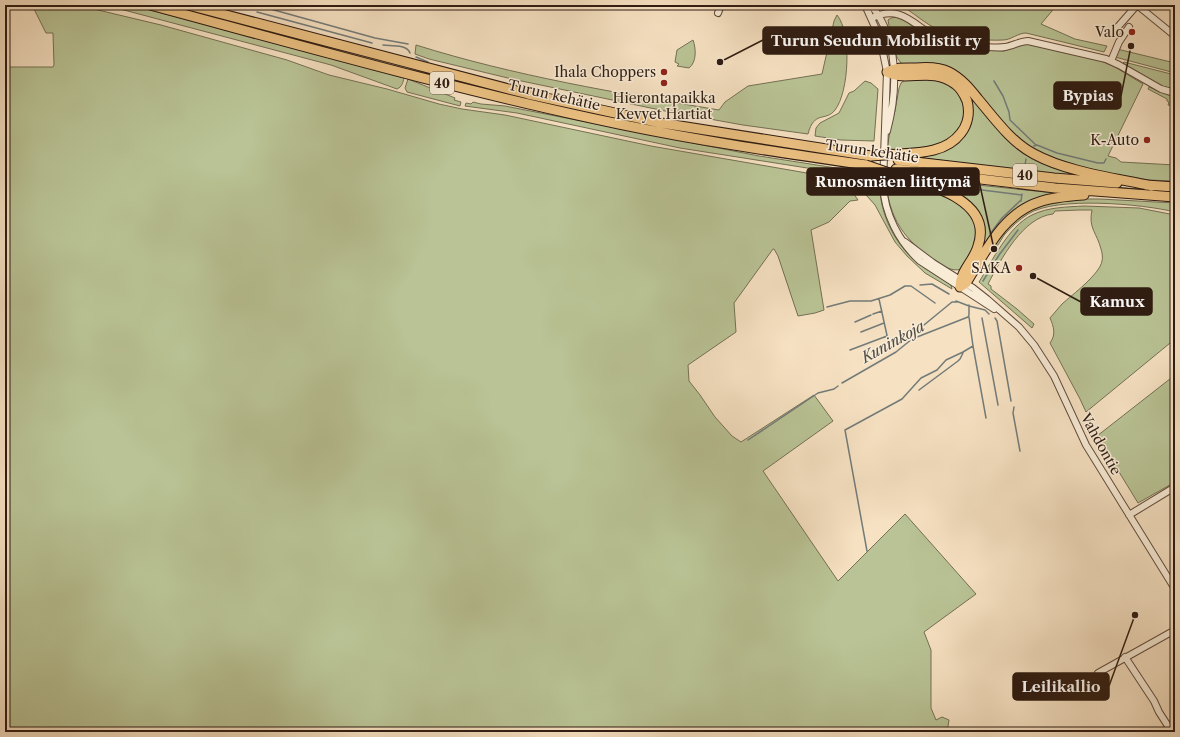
<svg xmlns="http://www.w3.org/2000/svg" width="1180" height="737" viewBox="0 0 1180 737" font-family="'Libre Caslon Text',serif">
<style>
.green{fill:#b9c395;stroke:#747054}
.lines{fill:none;stroke-linecap:round;stroke-linejoin:round}
.stream{stroke:#737b79;stroke-width:1.5}
.minor-casing{stroke:#614d3e;stroke-width:8}
.highway-casing{stroke:#2f1c12;stroke-width:11}
.minor{stroke:#f9ecd7;stroke-width:6}
.highway{stroke:#ebc081;stroke-width:9}
.highway-bridge-casing{stroke:#2f1c12;stroke-width:11;stroke-linecap:butt}
.highway-bridge{stroke:#ebc081;stroke-width:9}
.poi-dot{fill:#8f2418;stroke:#f9ecd7;stroke-width:1.5}
.labels{text-anchor:middle;stroke-width:3;stroke-linejoin:round;paint-order:stroke}
.shield{fill:#f9ecd7;stroke:#6c5a4d;stroke-width:1}
.shield-label{font-size:13px;font-weight:bold;fill:#2f1c12}
.poi-label{font-size:14px;fill:#2f1c12;stroke:#f9ecd7;text-anchor:end}
.street-label{font-size:14px;fill:#2f1c12;stroke:#f9ecd7}
.water-label{font-size:15px;font-style:italic;fill:#514c45;stroke:#f9ecd7}
.leader{fill:none;stroke:#2f1c12;stroke-width:1.5}
.callout-dot{fill:#2f1c12;stroke:#f9ecd7;stroke-width:1.5}
.callout{fill:#2f1c12;stroke:#2f1c12;stroke-width:1.5}
.callout-label{font-size:15px;text-anchor:middle;font-weight:bold;fill:#fff}
</style>
<rect width="100%" height="100%" fill="#f6e1c2"/>
<filter id="stains"><feTurbulence type="fractalNoise" baseFrequency=".005" numOctaves="4"/><feColorMatrix values="0 0 0 0 .2 0 0 0 0 .09 0 0 0 0 .02 0 0 0 .5 -.17"/></filter>
<radialGradient id="worn" r=".72"><stop offset=".6" stop-color="#630" stop-opacity="0"/><stop offset="1" stop-color="#630" stop-opacity=".3"/></radialGradient>
<!-- green -->
<path class="green" d="M20,5h57l84,20 126,35 42,15 58,14 52,15 23,5 43,6 146,31 173,30c13,6 27,12 34,24l-8,1 -21,21 -18,8 13,80 -9,3 -17,3 -20,-60 -4,-7h-1l-39,54 2,29 -48,33 1,16 11,14 15,22 17,19 9,6 73,-47 19,26 -70,50 75,110 67,-67 71,80 -52,38 7,18v58l5,12 6,-3 7,3 -2,12h-942v-665h48l1,-2 -1,-32h-7l-12,-24z
M105,5h27l272,73c-1,4 -2,9 -7,11l-66,-24z
M900,5h60l5,4 3,-4h89l-16,19 34,15 32,7 -3,6 -78,-19c-8,0 -15,7 -23,7 -18,1 -48,-2 -64,-10 -14,-6 -26,-18 -39,-25z
M837,15c15,18 12,77 -2,95 -9,12 -21,0 -27,24l-65,-9 -78,-14 -153,-32 -83,-20 -14,-5 1,-9c99,31 201,48 303,65l6,-8 23,-16 74,-12 12,-53z
M896,17l9,4 27,18 15,6 57,6 24,-8 73,18 14,6 28,17 -35,72 8,2 5,4 54,3v16l-26,-1 -37,-6 -39,-9 -32,-11 -19,-12 -20,-21 -37,-43 -64,-15c-10,-11 -10,-29 -13,-43l3,-2z
M693,40c3,8 4,22 -4,28l-12,-2 2,-2 -4,-2 2,-12z
M1117,49l58,14v10l-60,-16z
M1124,62l51,13 -1,13 -12,-1 -39,-24z
M908,78l38,3 14,12 5,16 -4,20 -20,17 -38,4 -16,-1 5,-29 3,-9 4,-23 2,-5z
M955,78l60,67 85,34 -43,-4 -142,-18 44,-16 8,-45z
M408,79l47,19 -1,2 7,2 -1,4 -53,-14 -2,-4z
M865,81l6,2 7,6 -4,52 -33,-1 -26,-4 1,-8 4,-5 19,-10 10,-20 5,-2z
M1149,87l26,11v8l-7,-1 1,-3 -2,-1v-2l-19,-10z
M473,102l8,2 24,2 254,50 77,12 34,7c0,5 -3,13 -9,14l-17,-10 -24,-9 -140,-22 -163,-35 -52,-7 1,-3 5,1z
M897,163l63,9 94,10 121,10 -121,-9 -157,-17z
M874,176l6,1c-3,31 13,66 37,85 10,9 23,15 34,23l1,4 -27,-16 -18,-17 -12,-14 -20,-37 -9,-10z
M917,176l31,6 117,12 -39,10 -54,64 6,-53 -62,-38z
M886,179l39,8 37,17 14,19v22l-15,24c-8,3 -16,-2 -23,-7 -33,-20 -50,-44 -52,-83z
M1071,199h29l75,4v9c-32,-8 -119,-16 -147,2 -8,5 -17,13 -23,20 -4,5 -6,12 -11,14l7,-15 20,-19 29,-12z
M1084,206l55,2 36,7v124l-89,73 -6,-13 -30,-56c6,-8 4,-16 0,-25 4,-5 8,-9 12,-14 10,-9 38,-30 40,-43 1,-3 0,-9 -1,-12 -4,-16 -13,-21 -9,-39h-13l-24,1 -2,3c-30,3 -52,45 -65,70l3,2v3l26,20 17,15 -2,4 -53,-46c13,-21 30,-56 53,-67 16,-8 35,-8 52,-9z
M1175,375v107l-37,21 -41,-67z"/>
<g class="lines">
<!-- stream -->
<path class="stream" d="M256,5l119,33 33,6
M257,12l115,31
M383,45c8,1 24,-1 27,8
M416,57l12,5
M994,81l9,15 6,16 1,8 26,25
M1034,146l3,-1 20,8 41,10h6l2,-4
M1025,165l1,-6
M966,188l55,7
M1021,201l1,-7
M990,234l12,-16 19,-18
M983,281l16,-26 19,-25
M920,285l12,-1 17,10
M879,299l9,41
M956,301l13,5 16,4 4,4
M827,307l23,-6h21l19,-6 15,-9h6l24,17
M873,314l9,-3
M969,317l4,29 13,72
M982,318l16,87
M995,318l2,3 14,80
M855,322l16,-7
M861,332l23,-9
M913,334l39,-32h5
M850,350l37,-14
M842,383l54,-31 16,-13 56,-22 1,-2v-10
M919,390l39,-29 2,-2 3,-6
M1014,407l-1,6 7,38
M748,440l70,-47 16,-4 4,-3
M867,551l-22,-121 57,-31 19,-21 16,-8 9,-10 17,-8 10,-6"/>
<!-- minor casing -->
<g class="minor-casing">
<path id="minor" d="M865,5l15,33 7,34 -4,112c1,29 16,58 37,77l74,48
M871,5c28,34 27,85 16,126
M1137,5l38,31
M718,13l3,-8
M872,18c32,-16 45,13 72,23 10,3 51,8 61,6 8,-1 15,-6 23,-6l78,18 13,6 42,24 14,4
M1116,29l21,-24
M1111,61l8,-19 10,-15
M905,242l28,21 40,25 14,11 32,28 15,18 20,31 32,69 89,144
M1129,515l46,-28
M1125,657l29,44 5,11 9,14
M1098,673l77,-43"/>
</g>
<!-- highway casing -->
<g class="highway-casing">
<path id="highway" d="M150,5c156,42 311,86 469,119 81,17 164,29 247,41
M188,5l340,89 133,29 210,33
M887,72c9,-5 19,-4 29,-4 11,-1 23,-1 33,4 12,6 21,17 29,27 17,20 33,43 56,55 33,18 81,24 118,32
M887,72c21,11 44,-6 68,12 6,4 9,10 12,17 3,11 1,23 -6,32 -14,19 -40,20 -62,21
M898,160l156,18 63,5
M896,169l159,19 120,9
M895,175c31,9 99,24 83,71 -4,15 -18,25 -18,41
M1146,185l29,2
M960,287l6,-4c19,-30 36,-69 73,-81 14,-5 30,-6 45,-7"/>
</g>
<!-- minor -->
<use href="#minor" class="minor"/>
<!-- highway -->
<use href="#highway" class="highway"/>
<!-- highway-bridge casing -->
<g class="highway-bridge-casing">
<path id="highway-bridge" d="M871,156l28,-2
M866,165l29,10"/>
</g>
<!-- highway-bridge -->
<use href="#highway-bridge" class="highway-bridge"/>
</g>
<!-- markers -->
<g class="poi-dot">
<circle cx="1132" cy="32" r="4"/>
<circle cx="664" cy="72" r="4"/>
<circle cx="664" cy="83" r="4"/>
<circle cx="1147" cy="140" r="4"/>
<circle cx="1019" cy="268" r="4"/>
</g>
<g class="labels">
<!-- shield labels -->
<g class="shield">
<rect x="430" y="72" width="24" height="22" rx="3"/>
<rect x="1013" y="164" width="24" height="22" rx="3"/>
</g>
<g class="shield-label">
<text x="442" y="88">40</text>
<text x="1025" y="180">40</text>
</g>
<!-- poi labels -->
<g class="poi-label">
<text x="1124" y="37">Valo</text>
<text x="656" y="77">Ihala Choppers</text>
<text x="664" y="103" text-anchor="middle">Hierontapaikka<tspan x="664" dy="16">Kevyet Hartiat</tspan></text>
<text x="1139" y="145">K-Auto</text>
<text x="1011" y="273">SAKA</text>
</g>
<!-- street labels -->
<g class="street-label">
<text transform="translate(554 95) rotate(13)" y="5">Turun kehätie</text>
<text transform="translate(872 151) rotate(8)" y="5">Turun kehätie</text>
<text transform="translate(1101 444) rotate(61)" y="5">Vahdontie</text>
</g>
<!-- water labels -->
<g class="water-label">
<text transform="translate(893 342) rotate(-29)" y="5">Kuninkoja</text>
</g>
</g>
<!-- callouts -->
<path class="leader" d="M720 62L763 40M1131 46L1121 96M994 249L979 181M1033 276L1081 302M1135 615L1109 686"/>
<g class="callout-dot">
<circle cx="720" cy="62" r="4"/>
<circle cx="1131" cy="46" r="4"/>
<circle cx="994" cy="249" r="4"/>
<circle cx="1033" cy="276" r="4"/>
<circle cx="1135" cy="615" r="4"/>
</g>
<g class="callout">
<rect x="763" y="27" width="226" height="27" rx="4"/>
<rect x="1054" y="82" width="67" height="27" rx="4"/>
<rect x="807" y="168" width="172" height="27" rx="4"/>
<rect x="1081" y="288" width="71" height="27" rx="4"/>
<rect x="1013" y="673" width="96" height="27" rx="4"/>
</g>
<g class="callout-label">
<text x="876" y="46">Turun Seudun Mobilistit ry</text>
<text x="1088" y="101">Bypias</text>
<text x="893" y="187">Runosmäen liittymä</text>
<text x="1117" y="307">Kamux</text>
<text x="1061" y="692">Leilikallio</text>
</g>
<!-- margin -->
<rect width="1180" height="737" fill="none" stroke="#f6e1c2" stroke-width="20"/>
<rect x="6" y="6" width="1168" height="725" fill="none" stroke="#2f1c12" stroke-width="2"/>
<rect x="10" y="10" width="1160" height="717" fill="none" stroke="#2f1c12"/>
<rect width="100%" height="100%" filter="url(#stains)"/>
<rect width="100%" height="100%" fill="url(#worn)"/>
</svg>
